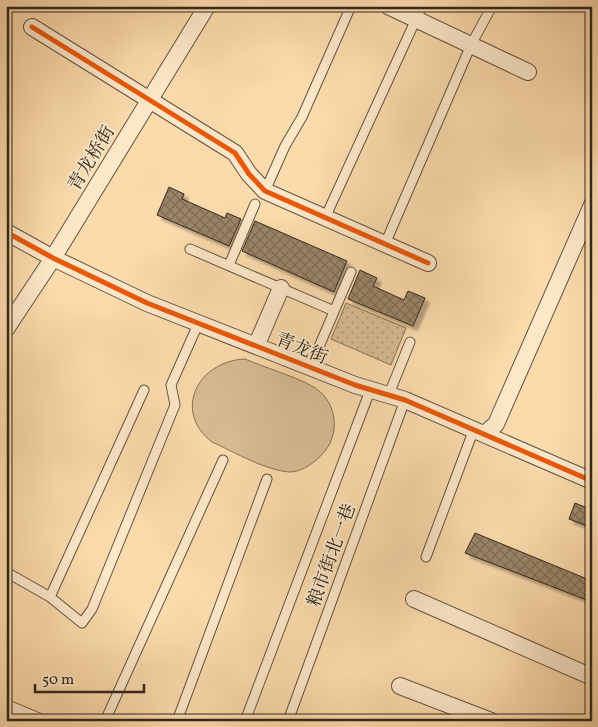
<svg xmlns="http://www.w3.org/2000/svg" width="598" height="727" viewBox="0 0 598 727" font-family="Vollkorn,'Noto Serif SC',serif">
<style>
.grass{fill:url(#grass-dots);stroke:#847258}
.pitch{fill:#d8bc94;stroke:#847258}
.building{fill:url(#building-cross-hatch);stroke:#30281c;filter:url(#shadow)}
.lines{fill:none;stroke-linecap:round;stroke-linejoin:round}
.service-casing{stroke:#635440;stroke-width:11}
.minor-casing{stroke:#635440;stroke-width:18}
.service{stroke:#fce7c9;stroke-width:9}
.minor{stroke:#fce7c9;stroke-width:16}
.cycleway-casing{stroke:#fce7c9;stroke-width:8}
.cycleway{stroke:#e8590c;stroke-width:5}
.labels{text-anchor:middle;stroke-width:4;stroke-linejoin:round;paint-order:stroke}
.street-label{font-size:18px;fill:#30281c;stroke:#fce7c9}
</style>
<defs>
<pattern id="grass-dots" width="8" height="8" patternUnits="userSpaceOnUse" patternTransform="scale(1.25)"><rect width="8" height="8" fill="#d8bc94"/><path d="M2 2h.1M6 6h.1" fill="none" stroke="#b09978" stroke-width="1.8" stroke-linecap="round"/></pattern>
<pattern id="building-cross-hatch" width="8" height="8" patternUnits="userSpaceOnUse" patternTransform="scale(1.25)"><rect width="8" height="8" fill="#9a8567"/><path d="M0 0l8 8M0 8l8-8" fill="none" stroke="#7e6d54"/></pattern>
<filter id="shadow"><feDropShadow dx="4.5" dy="4.5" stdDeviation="1" flood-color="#0004"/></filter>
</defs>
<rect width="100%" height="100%" fill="#fbdaac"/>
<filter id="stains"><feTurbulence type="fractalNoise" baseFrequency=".004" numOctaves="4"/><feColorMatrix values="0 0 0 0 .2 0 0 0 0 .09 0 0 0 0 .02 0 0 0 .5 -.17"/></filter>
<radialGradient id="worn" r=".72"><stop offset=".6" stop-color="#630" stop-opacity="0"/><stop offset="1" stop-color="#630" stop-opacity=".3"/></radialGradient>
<!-- grass -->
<path class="grass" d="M346,303l60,25 -15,37 -60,-26z"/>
<!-- pitch -->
<path class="pitch" d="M245,359c21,9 46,16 67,27 24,13 29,45 13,65 -8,10 -22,21 -35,21 -23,-1 -56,-20 -78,-30 -40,-31 -14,-81 33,-83z"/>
<!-- building -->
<path class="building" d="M169,187l15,7 -2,5 43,19 2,-5 14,6 -12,27 -72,-31z
M255,221l92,40 -13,31 -92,-41z
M360,270l17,8 -4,8 31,14 4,-9 17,7 -12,28 -65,-27z
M575,503l17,7v18l-23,-9z
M475,533l117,48v21l-127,-49z"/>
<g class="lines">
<!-- service casing -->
<g class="service-casing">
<path id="service" d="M265,191l20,-45 17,-29 49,-111
M325,218l97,-212
M385,244l86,-199 21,-39
M190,249l144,62
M229,265l26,-61
M318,349l33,-77
M389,394l21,-52
M426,557l48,-128
M6,572l44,25 32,26 10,-14 83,-204 -4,-20 28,-63
M50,597l94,-207
M105,721l118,-261
M177,721l90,-242
M245,721l126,-333
M288,721l117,-321"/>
</g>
<!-- minor casing -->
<g class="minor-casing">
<path id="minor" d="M388,6l140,66
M32,27l203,126 14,21 16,17 163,72
M6,232l47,26 94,45 208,82 50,15 187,81
M6,329l47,-71 154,-252
M257,344l24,-56
M485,434l11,-10 96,-219
M414,599l178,78
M400,686l91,35
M6,708l31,13"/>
</g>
<!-- service -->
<use href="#service" class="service"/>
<!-- minor -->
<use href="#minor" class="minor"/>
<!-- cycleway casing -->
<g class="cycleway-casing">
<path id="cycleway" d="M32,27l203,126 14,21 16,17 163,72
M6,232l47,26 94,45 208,82 50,15 187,81"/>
</g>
<!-- cycleway -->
<use href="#cycleway" class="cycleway"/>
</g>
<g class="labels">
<!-- street labels -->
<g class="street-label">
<text transform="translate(91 158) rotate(-59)" y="6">青龙桥街</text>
<text transform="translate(302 348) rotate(22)" y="6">青龙街</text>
<text transform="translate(331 555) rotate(-70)" y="6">粮市街北一巷</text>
</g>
</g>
<!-- margin -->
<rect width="598" height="727" fill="none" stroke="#fbdaac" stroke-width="25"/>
<rect x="8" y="8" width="583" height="712" fill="none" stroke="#30281c" stroke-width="2.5"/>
<rect x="12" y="12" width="573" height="702" fill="none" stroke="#30281c"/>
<!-- scale -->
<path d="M35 684v8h109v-8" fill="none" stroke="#30281c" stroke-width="2.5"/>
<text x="42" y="684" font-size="15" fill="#30281c" stroke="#fce7c9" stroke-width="4" paint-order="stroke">50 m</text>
<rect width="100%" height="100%" filter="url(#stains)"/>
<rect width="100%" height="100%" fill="url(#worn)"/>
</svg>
